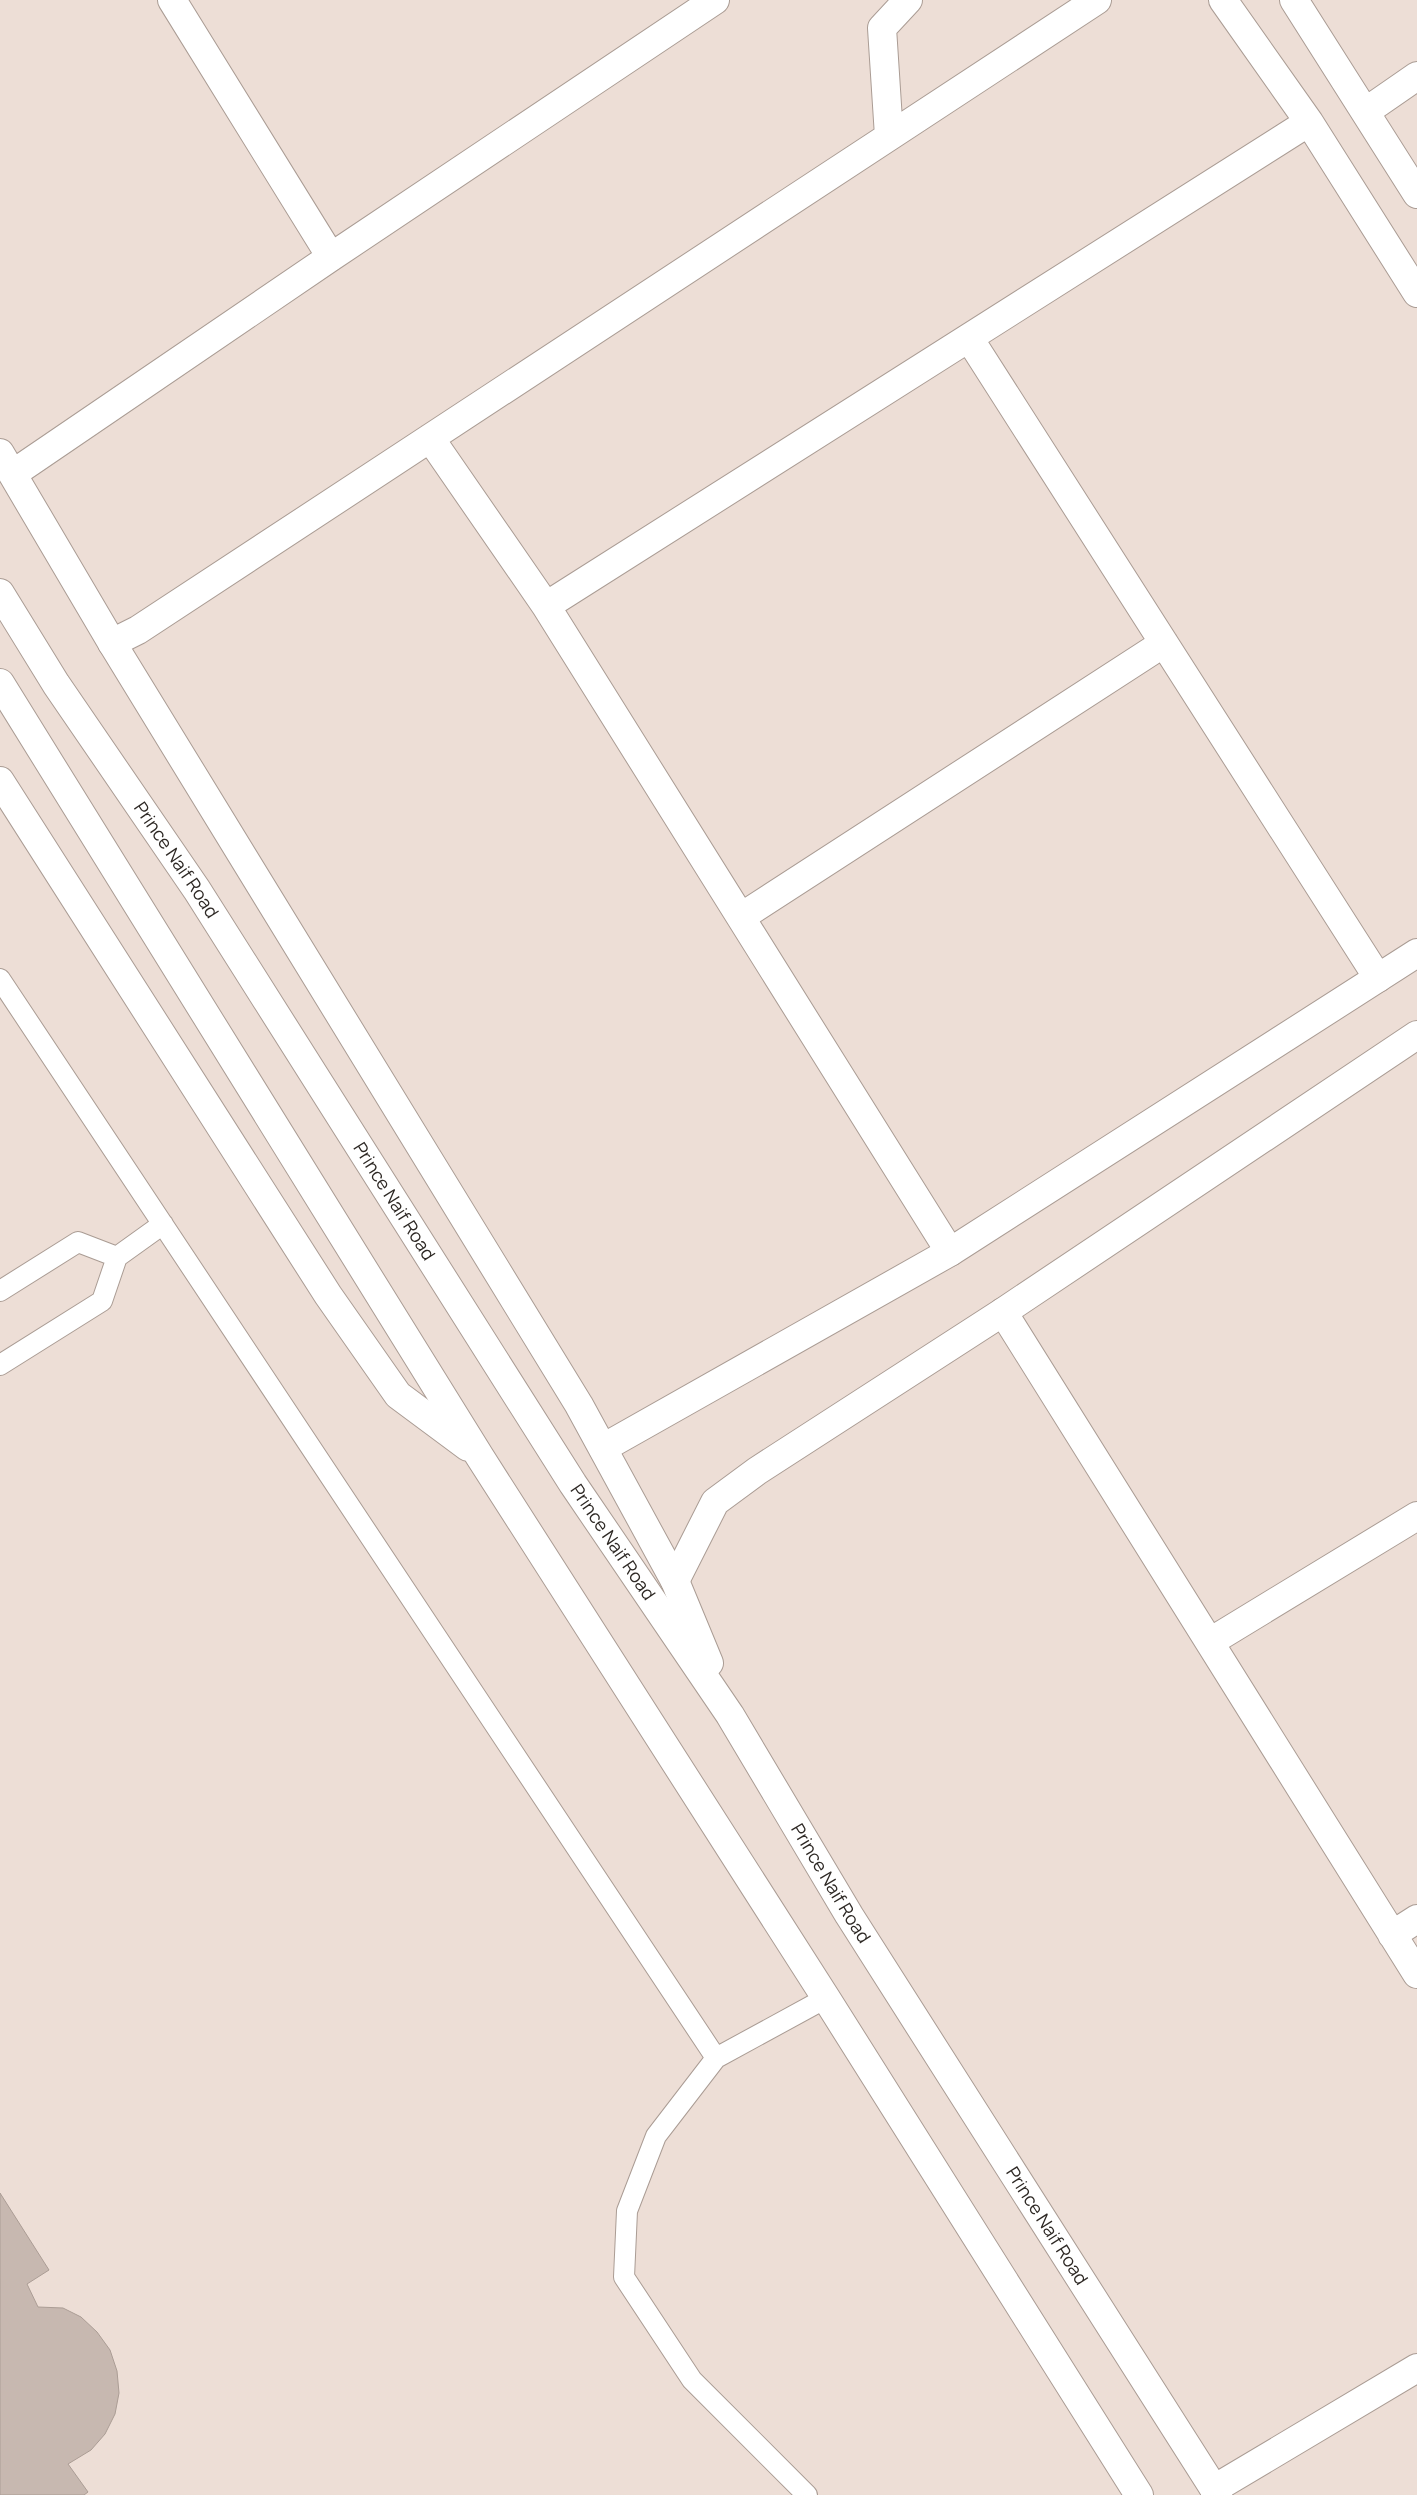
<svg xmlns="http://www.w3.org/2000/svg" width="1417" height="2495" viewBox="0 0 1417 2495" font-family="Manrope,sans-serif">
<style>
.building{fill:#c7b8b0;stroke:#ab9d95}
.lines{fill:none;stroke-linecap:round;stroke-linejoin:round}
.lane-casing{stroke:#aa9c94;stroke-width:22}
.street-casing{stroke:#aa9c94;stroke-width:30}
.secondary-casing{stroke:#aa9c94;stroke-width:30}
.primary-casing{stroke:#aa9c94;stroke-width:30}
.lane{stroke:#fff;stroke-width:20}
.street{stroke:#fff;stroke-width:28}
.secondary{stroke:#fff;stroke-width:28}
.primary{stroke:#fff;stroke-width:28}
.labels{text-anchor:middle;stroke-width:4.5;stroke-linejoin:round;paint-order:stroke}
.street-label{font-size:18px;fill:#2e2925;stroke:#fff}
</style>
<rect width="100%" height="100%" fill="#edded6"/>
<!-- building -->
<path class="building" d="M0,2193l49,77 -22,14 11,23 25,1 18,9 16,15 13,18 7,21 2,22 -4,21 -10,20 -14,16 -23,14 20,28 -4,3h-84z"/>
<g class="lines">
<!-- lane casing -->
<g class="lane-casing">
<path id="lane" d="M0,979l716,1079 -60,78 -29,75 -3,66 68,103 115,115
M0,1291l78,-49 39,15
M0,1365l102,-64 15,-44 46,-33
M716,2058l110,-60"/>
</g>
<!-- street casing -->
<g class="street-casing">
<path id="street" d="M172,0l159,257
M1223,0l86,122 108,171
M1294,0l123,194
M1365,112l52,-36
M889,136l-7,-108 26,-28
M969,338l409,640
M430,438l116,168 404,646
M14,473l317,-216 384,-257
M546,606l763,-484
M112,643l26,-13 959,-630
M741,917l423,-274
M1003,1312l414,662
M1210,1642l207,-126
M1392,1935l25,-16
M1214,2489l203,-121"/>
</g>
<!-- secondary casing -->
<g class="secondary-casing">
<path id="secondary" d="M603,1448l347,-196 467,-299
M675,1581l40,-79 42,-31 246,-159 414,-277"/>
</g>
<!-- primary casing -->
<g class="primary-casing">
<g id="primary">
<path d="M0,453l112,190 467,762 96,176 34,82"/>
<path id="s1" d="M0,593l56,91 141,206 376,594 157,231 119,200 369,580"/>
<path d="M0,683l480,774 346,541 313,497"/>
<path d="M0,781l328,514 70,100 70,52"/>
</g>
</g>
<!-- lane -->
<use href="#lane" class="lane"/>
<!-- street -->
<use href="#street" class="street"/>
<!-- secondary -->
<use href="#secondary" class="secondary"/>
<!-- primary -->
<use href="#primary" class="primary"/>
</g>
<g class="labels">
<!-- street labels -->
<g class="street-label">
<text dy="6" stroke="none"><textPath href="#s1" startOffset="320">Prince Naif Road</textPath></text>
<text dy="6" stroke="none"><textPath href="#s1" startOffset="725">Prince Naif Road</textPath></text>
<text dy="6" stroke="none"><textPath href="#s1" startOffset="1130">Prince Naif Road</textPath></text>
<text dy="6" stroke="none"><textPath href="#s1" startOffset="1535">Prince Naif Road</textPath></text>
<text dy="6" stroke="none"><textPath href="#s1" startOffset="1940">Prince Naif Road</textPath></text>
</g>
</g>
</svg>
